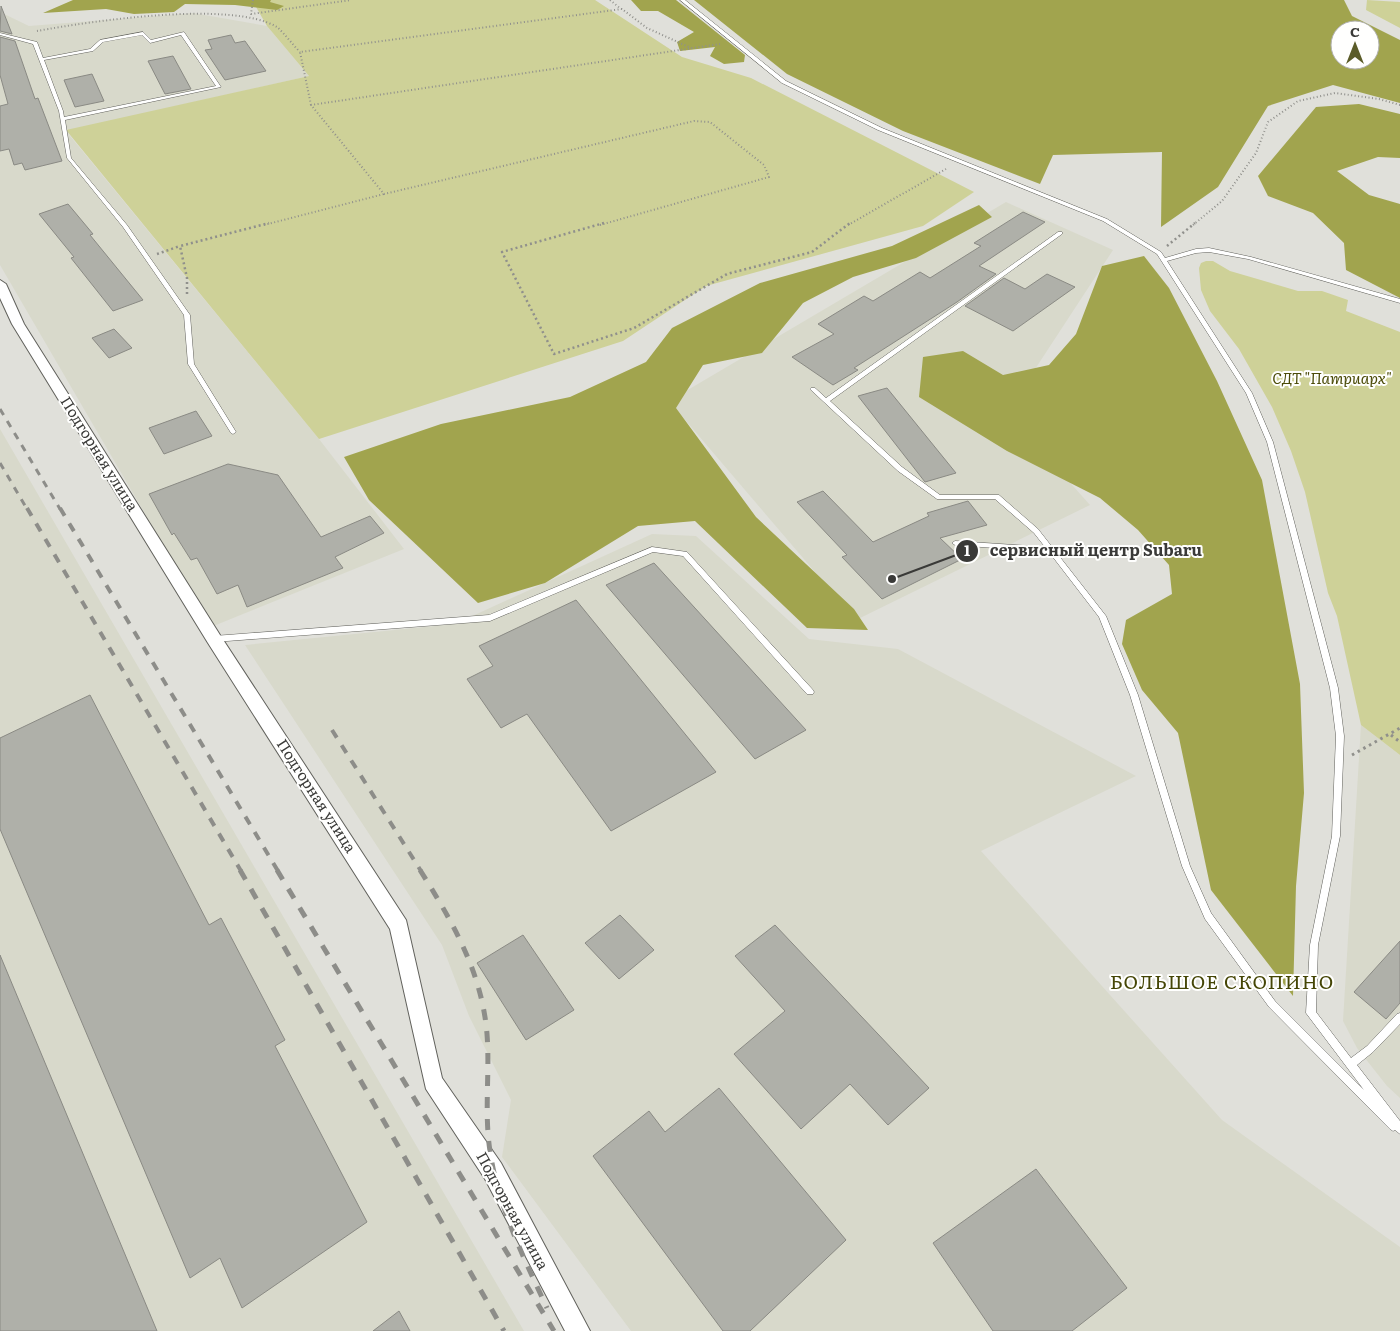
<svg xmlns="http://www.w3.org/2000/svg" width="1400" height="1331" viewBox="0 0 1400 1331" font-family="Literata,serif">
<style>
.built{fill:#d8d9cb}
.green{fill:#ced198}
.forest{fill:#a1a44e;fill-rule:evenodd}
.building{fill:#afb0a9;stroke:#8a8a84}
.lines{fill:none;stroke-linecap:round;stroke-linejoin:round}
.service-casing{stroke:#61615c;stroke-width:1}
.minor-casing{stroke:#61615c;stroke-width:2}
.path-far2{stroke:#90908c;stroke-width:2;stroke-dasharray:1 2.5;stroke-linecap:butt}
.path-far1{stroke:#90908c;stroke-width:2.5;stroke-dasharray:2 3;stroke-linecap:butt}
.path{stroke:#90908c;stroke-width:3;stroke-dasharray:2.5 4;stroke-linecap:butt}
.service{fill:#fff;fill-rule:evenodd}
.minor{fill:#fff;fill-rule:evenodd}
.rail-far2{stroke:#8d8d89;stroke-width:3;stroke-dasharray:7 7;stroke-linecap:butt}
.rail-far1{stroke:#8d8d89;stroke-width:4;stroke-dasharray:9 9;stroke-linecap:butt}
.rail{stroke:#8d8d89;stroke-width:5;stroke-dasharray:11 11;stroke-linecap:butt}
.labels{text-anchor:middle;stroke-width:4;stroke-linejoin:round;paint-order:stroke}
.park-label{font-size:15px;font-style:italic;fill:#4b4b08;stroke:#fffffe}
.street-label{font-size:15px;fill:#3a3a38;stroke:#fffffe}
.near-neighbourhood-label{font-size:19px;letter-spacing:1px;fill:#454606;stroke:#fffffe}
.leader{fill:none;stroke:#3a3a38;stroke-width:2}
.callout-dot{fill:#3a3a38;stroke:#fffffe;stroke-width:2}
.mark-label{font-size:15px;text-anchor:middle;font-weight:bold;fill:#fff}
.callout-label{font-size:16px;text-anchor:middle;font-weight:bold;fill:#3a3a38;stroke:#fffffe;stroke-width:4;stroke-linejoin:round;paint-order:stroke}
</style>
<rect width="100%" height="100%" fill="#e0e0da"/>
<!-- built -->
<path class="built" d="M0,12l29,14 164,-13 74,13 42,50 -243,55 253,308 85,110 -193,78 -211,-362z
M1006,202l107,48 -106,162 83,93 -234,115 -187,-219z
M0,429l524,902h-524z
M652,534l44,2 113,103 89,10 238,127 -155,75 241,269 178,127v84h-769l-129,-174 9,-57 -42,-84 -27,-71 -197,-300 210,-21z
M1361,725l39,30v343l-13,-12 -30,-38 -14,-27z"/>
<!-- green -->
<path class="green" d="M252,0h343l87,57 69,21 223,114 -51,34 -217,60 -83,55 -304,98 -253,-309 243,-54 -42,-50z
M1367,0l33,2v26l-34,-18z
M1206,261h7l17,10 68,20h24l26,9 -2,11 54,21v423l-39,-30 -24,-109 -9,-23 -23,-101 -14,-41 -19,-44 -33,-58 -29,-38 -9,-21 -2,-22 2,-5z"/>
<!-- forest -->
<path class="forest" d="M73,0h198l-1,2 14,4 -7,4 -42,-5 -50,-1 -11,8 -40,2 -28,-5 -63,4z
M631,0h45l69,55 -1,7 -20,2 -14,-8 5,-9 -35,4 -3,-9 17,-10 -36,-21h-17z
M694,0h650l8,16 48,24v63l-67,-18 -65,21 -50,81 -57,40 1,-75 -109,3 -13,29 -137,-53 -116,-57zM1340,30h30v30h-30z
M1359,104l41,10v44l-22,-1 -41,14 32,24 31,9v94l-54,-28 -2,-27 -31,-30 -45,-17 -10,-20 58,-69z
M979,205l13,12 -76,41 -63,19 -50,26 -41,50 -59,12 -27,43 80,109 98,92 14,21 -61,-2 -112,-107 -57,5 -93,57 -67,20 -109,-103 -25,-43 97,-33 129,-27 76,-35 26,-34 88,-45 132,-37z
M1144,256l25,32 48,93 45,99 38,204 4,109 -8,93 -3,110 -82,-106 -33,-157 -36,-43 -20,-46 4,-24 46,-26 -3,-29 -31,-35 -38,-32 -93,-47 -88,-54 4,-40 40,-6 40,24 46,-10 27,-31 26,-68z"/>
<!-- building -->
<path class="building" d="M1,6l11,28 -12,-3z
M231,35l4,8 10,-2 21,30 -41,9 -20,-30 7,-1 -4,-9z
M0,37l15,4 20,58 3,-1 24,63 -37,9 -3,-7 -8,2 -5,-16 -9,2v-45l8,-2 -8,-29z
M173,56l18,33 -26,5 -17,-33z
M92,74l12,27 -29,6 -11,-27z
M68,204l25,30 -3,1 53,65 -30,11 -42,-53 3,-1 -35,-43z
M1023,212l22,10 -66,44 17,8 -39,28 -103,66 4,2 -25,15 -41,-28 42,-23 -16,-10 46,-28 9,5 47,-29 10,6 51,-32 -7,-3z
M1047,274l28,13 -62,44 -48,-25 39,-28 21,11z
M114,329l18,19 -23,10 -17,-20z
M887,388l69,85 -31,9 -67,-86z
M196,411l16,25 -48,18 -15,-26z
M228,464l50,11 43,62 49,-21 14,17 -49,24 8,11 -96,39 -9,-22 -21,9 -20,-36 -6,2 -17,-27 -2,2 -23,-41z
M823,491l50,51 56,-26 -2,-3 41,-12 19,24 -47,13 22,21 -80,40 -40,-42 5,-2 -50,-53z
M654,563l152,167 -51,29 -149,-174z
M576,600l140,172 -105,59 -84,-117 -26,14 -34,-49 26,-13 -14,-20z
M90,695l119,230 12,-7 64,122 -10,6 92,176 -125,86 -22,-50 -30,20 -190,-449v-91z
M620,915l34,35 -35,29 -34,-36z
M775,925l154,163 -41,37 -38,-41 -49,45 -67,-75 51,-43 -50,-55z
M523,935l51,75 -48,30 -49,-77z
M1400,941v62l-14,16 -32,-27z
M0,955l157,376h-157z
M719,1088l127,152 -96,91h-27l-130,-175 56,-45 16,21z
M1036,1169l91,119 -55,43h-79l-60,-88z
M399,1311l11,20h-37z"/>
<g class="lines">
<!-- service casing -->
<g class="service-casing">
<path id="service" d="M680,0h5l101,81 96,47 225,91 54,33 4,6 31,-9 13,-1 42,9 149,42v4l-152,-44 -39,-7 -13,1 -29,8 85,132 21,49 65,246 6,48 -4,100 -22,109 -2,67 35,46 16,-12 30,-32 3,-1v11l-27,28 -16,13 43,56v13l-5,-4 -2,1 -3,-2 -121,-122 -64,-88 -23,-53 -52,-171 -31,-78 -50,-65 -94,-7 -3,-2 3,-2 90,6 -11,-14 -39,-34h-58l-39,-28 -88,-82 1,-1h4l11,10 232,-166h4v2l-232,167 72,66 38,28h59l39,34 68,87 32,79 52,171 21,47 64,88 89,89 -58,-77 4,-68 22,-109 4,-100 -6,-48 -63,-246 -21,-49 -89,-139 -54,-33 -225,-91 -96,-47z
M143,32l8,8 33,-8 37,55 -156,33 6,38 56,67 63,90 4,49 42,68 -3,2 -2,-1 -43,-69 -4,-49 -61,-88 -56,-69 -8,-47 -26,-67 -33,-9v-2l37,9 6,16 47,-9 10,-9zM142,35l8,8 31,-8 35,51 -152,31 -1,-6 -19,-51 49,-9 10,-9z
M652,547l35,5 126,138 1,2 -1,2h-6l-124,-138 -30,-4 -163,69 -276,21 -4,-3 4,-3 275,-21z"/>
</g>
<!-- minor casing -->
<g class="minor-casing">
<path id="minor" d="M0,280l6,4 18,40 196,311 186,285 36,158 59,85 89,168h-25l-80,-152 -59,-90 -36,-160 -182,-286 -196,-319 -12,-26z"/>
</g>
<!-- path-far2 -->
<path class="path-far2" d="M253,0l-2,14 100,-14
M610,0l11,9
M37,31c55,-10 194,-31 240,-4 8,7 15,17 23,25
M311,105l-11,-53 322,-43 25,19 44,20
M264,225l120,-31
M600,225l169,-48 -5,-12 -54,-43 -16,-1 -310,73 -73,-89 409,-61
M848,225l98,-56
M1193,225l29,-24 34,-48 12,-31 30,-21 37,-8 44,6 21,6"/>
<!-- path-far1 -->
<path class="path-far1" d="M604,223l-102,29 52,102 80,-26 93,-54 85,-22 38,-29
M1167,246l28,-23
M157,254l23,-8
M187,294v-16l-7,-32 89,-23"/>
<!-- path -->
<path class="path" d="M1391,735l9,7
M1352,755l48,-27"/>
<!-- service -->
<use href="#service" class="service"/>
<!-- minor -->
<use href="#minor" class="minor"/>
<!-- rail-far2 -->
<path class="rail-far2" d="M0,409l60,100
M0,463l27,46"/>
<!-- rail-far1 -->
<path class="rail-far1" d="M27,508l214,363
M60,508l218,363
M332,730l89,141"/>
<!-- rail -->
<path class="rail" d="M240,870l264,461
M277,870l277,461
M420,870c32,51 62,102 67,164 3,39 -3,78 3,117 8,56 34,107 57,157"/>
</g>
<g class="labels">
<!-- park labels -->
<g class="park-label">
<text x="1332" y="384">СДТ "Патриарх"</text>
</g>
<!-- street labels -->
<g class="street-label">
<text transform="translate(99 454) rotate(58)" y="5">Подгорная улица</text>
<text transform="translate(316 796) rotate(57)" y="5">Подгорная улица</text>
<text transform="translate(512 1211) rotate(61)" y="5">Подгорная улица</text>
</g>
<!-- near-neighbourhood labels -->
<g class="near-neighbourhood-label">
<text x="1222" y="989">БОЛЬШОЕ СКОПИНО</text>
</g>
</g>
<!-- callouts -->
<path class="leader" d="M892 579L967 551"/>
<g class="callout-dot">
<circle cx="892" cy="579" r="5"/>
<circle cx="967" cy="551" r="12"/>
</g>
<g class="mark-label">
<text x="967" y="556">1</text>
</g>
<g class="callout-label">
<text x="1096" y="556">сервисный центр Subaru</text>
</g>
<!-- north arrow -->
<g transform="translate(1355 45)"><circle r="24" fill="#fffffe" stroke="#b0b0af"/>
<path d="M0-4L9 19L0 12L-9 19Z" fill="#5b5c29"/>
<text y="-8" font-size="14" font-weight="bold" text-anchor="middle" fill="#3a3a38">С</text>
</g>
</svg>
